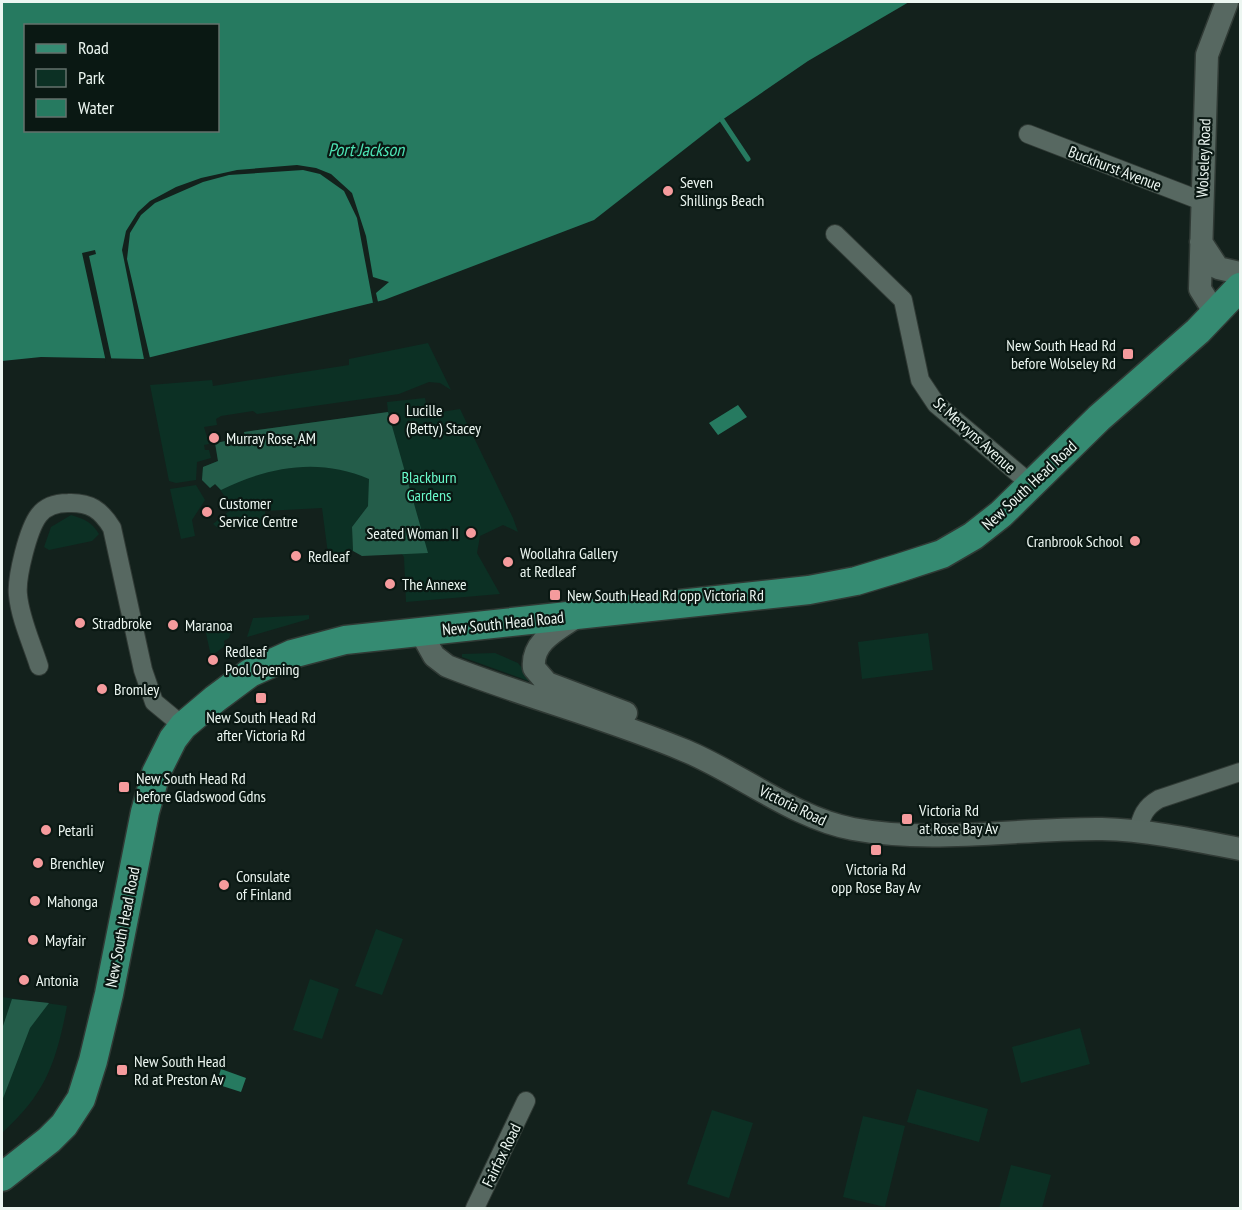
<svg xmlns="http://www.w3.org/2000/svg" width="1242" height="1210" viewBox="0 0 1242 1210" font-family="'PT Sans Narrow',sans-serif">
<style>
.green{fill:#0c3024}
.forest{fill:#245d4a}
.water{fill:#267a60;fill-rule:evenodd}
.pier{fill:#13211c}
.lines{fill:none;stroke-linecap:round;stroke-linejoin:round}
.stream{stroke:#267a60;stroke-width:5}
.minor-casing{stroke:#303a35;stroke-width:20}
.tertiary-casing{stroke:#303a35;stroke-width:25}
.primary-casing{stroke:#303a35;stroke-width:31}
.minor{stroke:#576861;stroke-width:18}
.tertiary{stroke:#576861;stroke-width:22}
.primary{stroke:#358b72;stroke-width:28}
.poi-dot{fill:#f59b9d;stroke:#0a1813;stroke-width:2}
.labels{text-anchor:middle;stroke-width:4.5;stroke-linejoin:round;paint-order:stroke}
.street-label{font-size:16px;fill:#ecf6f1;stroke:#0a1813}
.poi-label{font-size:16px;fill:#ecf6f1;stroke:#0a1813;text-anchor:start}
.park-label{font-size:16px;fill:#6afbcb;stroke:#0a1813}
.water-label{font-size:18px;font-style:italic;fill:#4ce2b3;stroke:#0a1813}
</style>
<rect width="100%" height="100%" fill="#13211c"/>
<!-- green -->
<path class="green" d="M428,343l23,47 -11,-7 -11,-1 -30,12 -142,20 -4,-3 -32,5 -5,3 1,6 -13,2 5,17 -5,1 1,5h4l2,8 -14,4 -1,18 -20,3 -7,-2 -19,-96 62,-5 1,6 136,-21v-6z
M425,398l3,16 32,-5 53,109 5,14 -15,-7 -23,11 -3,17 23,41 -94,8 -2,-45 -36,-51 -16,21 1,24 -25,3 -6,-46 -57,3 1,15 -47,3 -6,-5 20,-16 -17,-24 -6,4 -8,-8 1,-13 15,-6 -3,-18 11,-2 1,5 19,-2 -2,-12 144,-20 -1,-10z
M196,485l9,15 -13,20 3,16 -14,3 -11,-50z
M71,515c13,4 21,7 28,19l-7,7 -43,9 -5,-3 7,-20z
M309,615v4l-62,18 6,-19z
M225,625l6,7 -2,6 -5,3 1,5 -14,10 -6,-27z
M928,633l5,37 -71,9 -4,-37z
M495,653l23,10 16,20 -72,-26v-3z
M376,929l27,10 -21,56 -27,-9z
M310,979l29,10 -17,50 -29,-9z
M2,997l65,9c-11,57 -21,87 -65,127z
M1080,1028l10,36 -69,19 -9,-36z
M917,1089l71,20 -9,33 -72,-20z
M712,1110l41,13 -24,75 -42,-14z
M863,1116l42,10 -20,81 -42,-10z
M1011,1165l40,10 -9,33h-43z"/>
<!-- forest -->
<path class="forest" d="M388,412l40,141 -66,3 -9,-5 -1,-24 16,-21 1,-27c-50,-22 -102,-12 -148,11l-6,-6 -5,4 -8,-8 1,-13 15,-6 -3,-18 11,-2 1,5 19,-2 -2,-12z
M12,999l37,4 -19,25 -28,73v-72z"/>
<!-- water -->
<path class="water" d="M2,2h907l-101,59 -86,59 -128,100 -210,80 -241,59 -102,-2 -39,4zM26,26h192v104h-192z
M738,405l9,12 -29,18 -9,-12z
M221,1069l25,9 -5,14 -25,-8z"/>
<!-- pier -->
<path class="pier" d="M297,165l19,3 15,6 21,19 14,43 7,41 16,5 -13,11 2,9 -5,1 -16,-85 -13,-27 -24,-17 -17,-4 -74,5 -26,7 -48,21 -14,12 -11,18 -3,26 23,99 -6,1 -22,-109 4,-19 12,-19 12,-11 26,-14 25,-9 36,-8z
M95,250l1,4 -7,2 23,106h-6l-24,-109z"/>
<g class="lines">
<!-- stream -->
<path class="stream" d="M722,120l26,39"/>
<!-- minor casing -->
<g class="minor-casing">
<path id="minor" d="M1028,134l174,67
M835,234l68,66 17,80 16,24 96,81
M39,666c-7,-22 -19,-48 -21,-71 -2,-17 10,-66 21,-80 7,-9 18,-12 29,-12 22,-1 33,7 44,25l31,142 11,32 29,24
M1138,832c3,-16 7,-25 21,-33l81,-27
M475,1208l51,-107"/>
</g>
<!-- tertiary casing -->
<g class="tertiary-casing">
<path id="tertiary" d="M1201,242l17,26 22,5
M1215,313l-15,-24 7,-234 20,-53
M579,615c-20,14 -48,26 -45,53l13,15 79,30
M420,631l14,25 13,10c78,31 161,52 239,85 55,23 108,67 167,78 80,15 168,-1 249,0 46,1 93,11 138,20"/>
</g>
<!-- primary casing -->
<g class="primary-casing">
<path id="primary" d="M2,1177l47,-37 15,-15 17,-26 12,-38 16,-67 36,-182 11,-39 17,-34 10,-13 32,-27 35,-26 42,-19 53,-14 464,-50 47,-9 43,-13 43,-14 31,-18 28,-22 98,-96 99,-87 42,-44"/>
</g>
<!-- minor -->
<use href="#minor" class="minor"/>
<!-- tertiary -->
<use href="#tertiary" class="tertiary"/>
<!-- primary -->
<use href="#primary" class="primary"/>
</g>
<!-- markers -->
<g class="poi-dot">
<circle cx="668" cy="191" r="6"/>
<rect x="1122" y="348" width="12" height="12" rx="3"/>
<circle cx="394" cy="419" r="6"/>
<circle cx="214" cy="438" r="6"/>
<circle cx="207" cy="512" r="6"/>
<circle cx="471" cy="533" r="6"/>
<circle cx="1135" cy="541" r="6"/>
<circle cx="296" cy="556" r="6"/>
<circle cx="508" cy="562" r="6"/>
<circle cx="390" cy="584" r="6"/>
<rect x="549" y="589" width="12" height="12" rx="3"/>
<circle cx="80" cy="623" r="6"/>
<circle cx="173" cy="625" r="6"/>
<circle cx="213" cy="660" r="6"/>
<circle cx="102" cy="689" r="6"/>
<rect x="255" y="692" width="12" height="12" rx="3"/>
<rect x="118" y="781" width="12" height="12" rx="3"/>
<rect x="901" y="813" width="12" height="12" rx="3"/>
<circle cx="46" cy="830" r="6"/>
<rect x="870" y="844" width="12" height="12" rx="3"/>
<circle cx="38" cy="863" r="6"/>
<circle cx="224" cy="885" r="6"/>
<circle cx="35" cy="901" r="6"/>
<circle cx="33" cy="940" r="6"/>
<circle cx="24" cy="980" r="6"/>
<rect x="116" y="1064" width="12" height="12" rx="3"/>
</g>
<g class="labels">
<!-- street labels -->
<g class="street-label">
<text transform="translate(1203 158) rotate(-88)" y="6">Wolseley Road</text>
<text transform="translate(1115 168) rotate(21)" y="6">Buckhurst Avenue</text>
<text transform="translate(975 435) rotate(42)" y="6">St Mervyns Avenue</text>
<text transform="translate(1029 485) rotate(-43)" y="6">New South Head Road</text>
<text transform="translate(503 623) rotate(-6)" y="6">New South Head Road</text>
<text transform="translate(793 805) rotate(26)" y="6">Victoria Road</text>
<text transform="translate(122 927) rotate(-79)" y="6">New South Head Road</text>
<text transform="translate(501 1155) rotate(-64)" y="6">Fairfax Road</text>
</g>
<!-- poi labels -->
<g class="poi-label">
<text x="680" y="188">Seven<tspan x="680" dy="18">Shillings Beach</tspan></text>
<text x="1116" y="351" text-anchor="end">New South Head Rd<tspan x="1116" dy="18">before Wolseley Rd</tspan></text>
<text x="406" y="416">Lucille<tspan x="406" dy="18">(Betty) Stacey</tspan></text>
<text x="226" y="444">Murray Rose, AM</text>
<text x="219" y="509">Customer<tspan x="219" dy="18">Service Centre</tspan></text>
<text x="459" y="539" text-anchor="end">Seated Woman II</text>
<text x="1123" y="547" text-anchor="end">Cranbrook School</text>
<text x="520" y="559">Woollahra Gallery<tspan x="520" dy="18">at Redleaf</tspan></text>
<text x="308" y="562">Redleaf</text>
<text x="402" y="590">The Annexe</text>
<text x="567" y="601">New South Head Rd opp Victoria Rd</text>
<text x="92" y="629">Stradbroke</text>
<text x="185" y="631">Maranoa</text>
<text x="225" y="657">Redleaf<tspan x="225" dy="18">Pool Opening</tspan></text>
<text x="114" y="695">Bromley</text>
<text x="261" y="723" text-anchor="middle">New South Head Rd<tspan x="261" dy="18">after Victoria Rd</tspan></text>
<text x="136" y="784">New South Head Rd<tspan x="136" dy="18">before Gladswood Gdns</tspan></text>
<text x="919" y="816">Victoria Rd<tspan x="919" dy="18">at Rose Bay Av</tspan></text>
<text x="58" y="836">Petarli</text>
<text x="50" y="869">Brenchley</text>
<text x="876" y="875" text-anchor="middle">Victoria Rd<tspan x="876" dy="18">opp Rose Bay Av</tspan></text>
<text x="236" y="882">Consulate<tspan x="236" dy="18">of Finland</tspan></text>
<text x="47" y="907">Mahonga</text>
<text x="45" y="946">Mayfair</text>
<text x="36" y="986">Antonia</text>
<text x="134" y="1067">New South Head<tspan x="134" dy="18">Rd at Preston Av</tspan></text>
</g>
<!-- park labels -->
<g class="park-label">
<text x="429" y="483">Blackburn<tspan x="429" dy="18">Gardens</tspan></text>
</g>
<!-- water labels -->
<g class="water-label">
<text x="366" y="156">Port Jackson</text>
</g>
</g>
<!-- border -->
<rect width="1242" height="1210" fill="none" stroke="#ecf6f1" stroke-width="6"/>
<!-- legend -->
<rect x="24" y="24" width="195" height="108" fill="#0a1813" stroke="#64716c" stroke-width="1.5"/>
<rect x="36" y="44" width="30" height="9" fill="#358b72" stroke="#64716c" stroke-width="1.5"/>
<text x="78" y="54" font-size="18" fill="#ecf6f1">Road</text>
<rect x="36" y="69" width="30" height="18" fill="#0c3024" stroke="#64716c" stroke-width="1.5"/>
<text x="78" y="84" font-size="18" fill="#ecf6f1">Park</text>
<rect x="36" y="99" width="30" height="18" fill="#267a60" stroke="#64716c" stroke-width="1.5"/>
<text x="78" y="114" font-size="18" fill="#ecf6f1">Water</text>
</svg>
